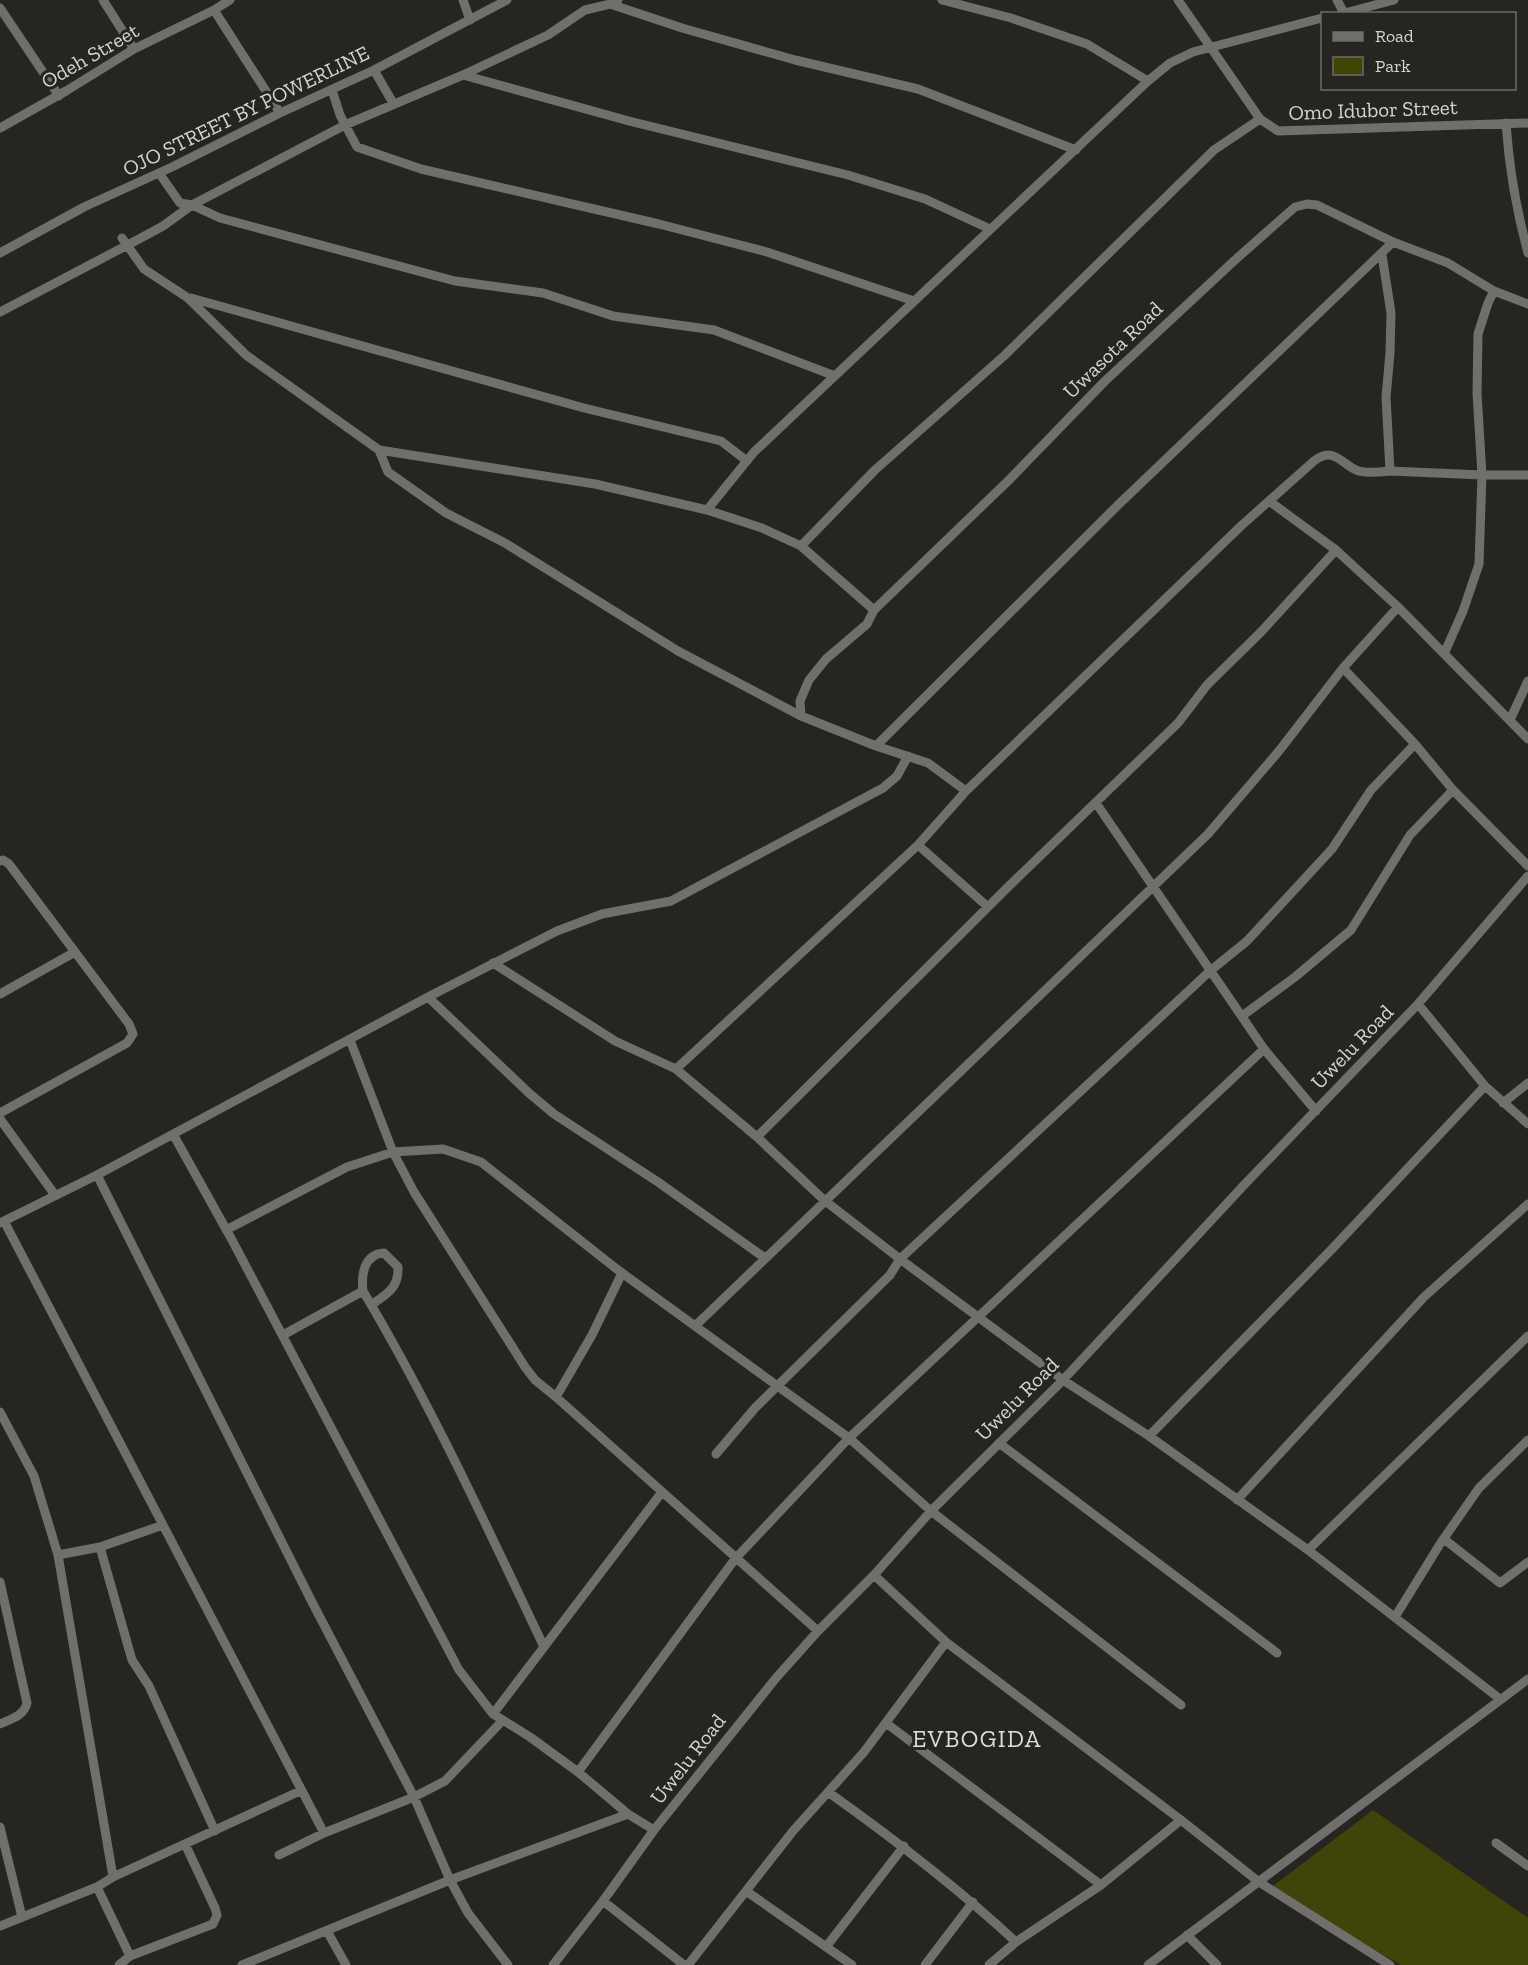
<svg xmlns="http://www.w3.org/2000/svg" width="1528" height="1965" viewBox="0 0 1528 1965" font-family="'Zilla Slab',serif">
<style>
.green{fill:#3f4509}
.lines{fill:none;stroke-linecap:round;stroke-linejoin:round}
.minor{stroke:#706f6b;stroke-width:9}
.labels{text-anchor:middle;stroke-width:6;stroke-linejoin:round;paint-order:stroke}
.street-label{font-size:21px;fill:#d5d4d1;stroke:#272522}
.quarter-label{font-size:24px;letter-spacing:1.5px;fill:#e0dfda;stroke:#272522}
</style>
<rect width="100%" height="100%" fill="#272522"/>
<!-- green -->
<path class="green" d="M1373,1810l155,108v47h-127l-132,-76z"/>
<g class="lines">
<!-- minor -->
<path class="minor" d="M103,0l31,49
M463,0l7,20
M942,0l69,18 76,26 61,37
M1178,0l82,119 18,12 250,-8
M1337,0l7,13
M610,4l72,24 113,32 123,29 158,61
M0,8l59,88
M214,10l66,103
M1341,14l53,-14
M374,70l19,33
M463,75l166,46 219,54 77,24 65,30
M332,90l8,25 17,32 64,22 238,55 108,28 147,49
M1506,123c3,45 10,86 22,130
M0,128l66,-37 68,-42 80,-39 16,-10
M159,173l21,30 12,2 28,13 235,63 88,12 70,23 101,14 121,46
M122,238l22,31 44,29 58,57 133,95 9,22 58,41 59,30 173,108 123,65 75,30 52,17 38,28
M0,253l84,-46 88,-40 108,-54 94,-43 133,-70
M1382,255l9,58 -1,40 -4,44 4,74 92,4h46
M191,298l393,110 137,33 26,20
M0,312l139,-73 24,-13 29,-21 153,-80 118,-50 85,-40 37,-25 25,-6 8,-4
M379,450l216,34 112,26 55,18 39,18 73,64
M1269,501l67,49 62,57 130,132
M707,510l47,-58 394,-371 22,-18 23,-11 129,-34
M801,546l74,-76 130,-115 209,-205 46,-31
M1444,654l19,-43 16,-47 3,-89 -5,-82 1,-59 10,-31 6,-12
M1343,668l72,76 38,46 75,76
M801,716l-1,-15 9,-21 17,-21 41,-35 7,-14 135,-130 96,-99 130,-121 60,-53 12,-3 10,1 76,37 55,21 46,28 34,13
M1510,720l18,-39
M876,746l241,-240 276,-264
M1096,803l168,246 52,62
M918,845l70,62
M0,861l3,-1 6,4 120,160 4,10 -6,9 -127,70
M493,963l122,78 61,28 81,68 67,63 76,59 163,121 86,56 159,114 192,149
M0,994l75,-42
M428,997l102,97 24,20 104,68 107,76
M1418,1004l67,82 43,38
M1242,1016l53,-39 56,-47 59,-95 43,-45
M350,1040l43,112 21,40 111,175 10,13 21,17 262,234
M676,1069l242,-224 48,-54 276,-266 72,-64c19,-15 27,2 42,9 8,4 25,2 34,1
M1503,1103l25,-20
M0,1119l55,76
M173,1134l59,106 227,430 34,44 37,23 48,35 50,42 26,16
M757,1137l253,-252 168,-162 29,-38 54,-53 75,-82
M97,1175l216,429 101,193 36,83 18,33 40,52
M4,1221l320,612
M0,1223l97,-48 331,-178 129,-66 45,-17 69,-13 212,-113 14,-12 11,-20
M226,1230l121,-63 46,-15 50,-3 38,13 137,108 231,168 82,73 250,194
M363,1291c-2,-16 1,-37 21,-38l14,14c1,21 -11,27 -27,38
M695,1326l513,-492 71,-83 64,-83 55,-61
M283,1335l80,-44c68,114 124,236 181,356
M556,1397l36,-62 30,-62
M0,1412l34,64 24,79 55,322
M1149,1436l183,-187 153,-163
M999,1443l278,210
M716,1454l39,-46 135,-133 10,-16 310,-288 37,-30 85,-92 39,-59 44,-46
M1237,1500l187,-203 104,-93
M1444,1539l56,44 28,-21
M100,1547l32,113 17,26 66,145
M1308,1550l220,-214
M58,1555l42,-8 63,-22
M874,1575l72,67 235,178 78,62 131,83
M0,1582l27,121c-3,13 -16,16 -27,21
M1395,1617l45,-73 39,-56 49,-48
M493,1714l169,-222
M886,1723l215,162
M578,1772l157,-213 114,-121 415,-389
M828,1792c66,47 129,95 188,150
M0,1827l22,90
M1496,1843l32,23
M279,1855l45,-22 90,-36 31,-16 58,-61
M97,1887l33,69
M746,1891l106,74
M603,1901l81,64
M0,1926l97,-39 16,-10 187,-86
M327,1931l19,34
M1187,1935l30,30
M826,1947l78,-101
M119,1965l11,-9 83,-32 4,-9 -2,-7 -30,-64
M242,1965l208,-85 178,-66
M553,1965l50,-64 51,-71 122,-152 42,-47 56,-56 57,-64 132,-131 181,-195 174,-181 110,-128
M688,1965l105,-134 71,-79 82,-110
M925,1965l48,-63
M989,1965l27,-23 85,-57 80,-65
M1148,1965l380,-286"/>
</g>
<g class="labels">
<!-- street labels -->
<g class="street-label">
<text transform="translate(90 56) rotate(-30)" y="7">Odeh Street</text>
<text transform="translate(1373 110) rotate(-2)" y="7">Omo Idubor Street</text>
<text transform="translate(246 111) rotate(-26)" y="7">OJO STREET BY POWERLINE</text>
<text transform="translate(1113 350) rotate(-44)" y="7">Uwasota Road</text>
<text transform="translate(1352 1047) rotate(-46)" y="7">Uwelu Road</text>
<text transform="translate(1017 1399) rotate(-45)" y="7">Uwelu Road</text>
<text transform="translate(688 1759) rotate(-52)" y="7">Uwelu Road</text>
</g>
<!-- quarter labels -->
<g class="quarter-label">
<text x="977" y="1747">EVBOGIDA</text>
</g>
</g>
<!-- legend -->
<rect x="1321" y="12" width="195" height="78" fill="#272522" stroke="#6d6b68" stroke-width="1.5"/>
<rect x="1333" y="32" width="30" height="9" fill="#706f6b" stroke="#6d6b68" stroke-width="1.5"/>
<text x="1375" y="42" font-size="18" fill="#d5d4d1">Road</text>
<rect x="1333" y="57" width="30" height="18" fill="#3f4509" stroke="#6d6b68" stroke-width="1.5"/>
<text x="1375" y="72" font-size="18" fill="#d5d4d1">Park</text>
</svg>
